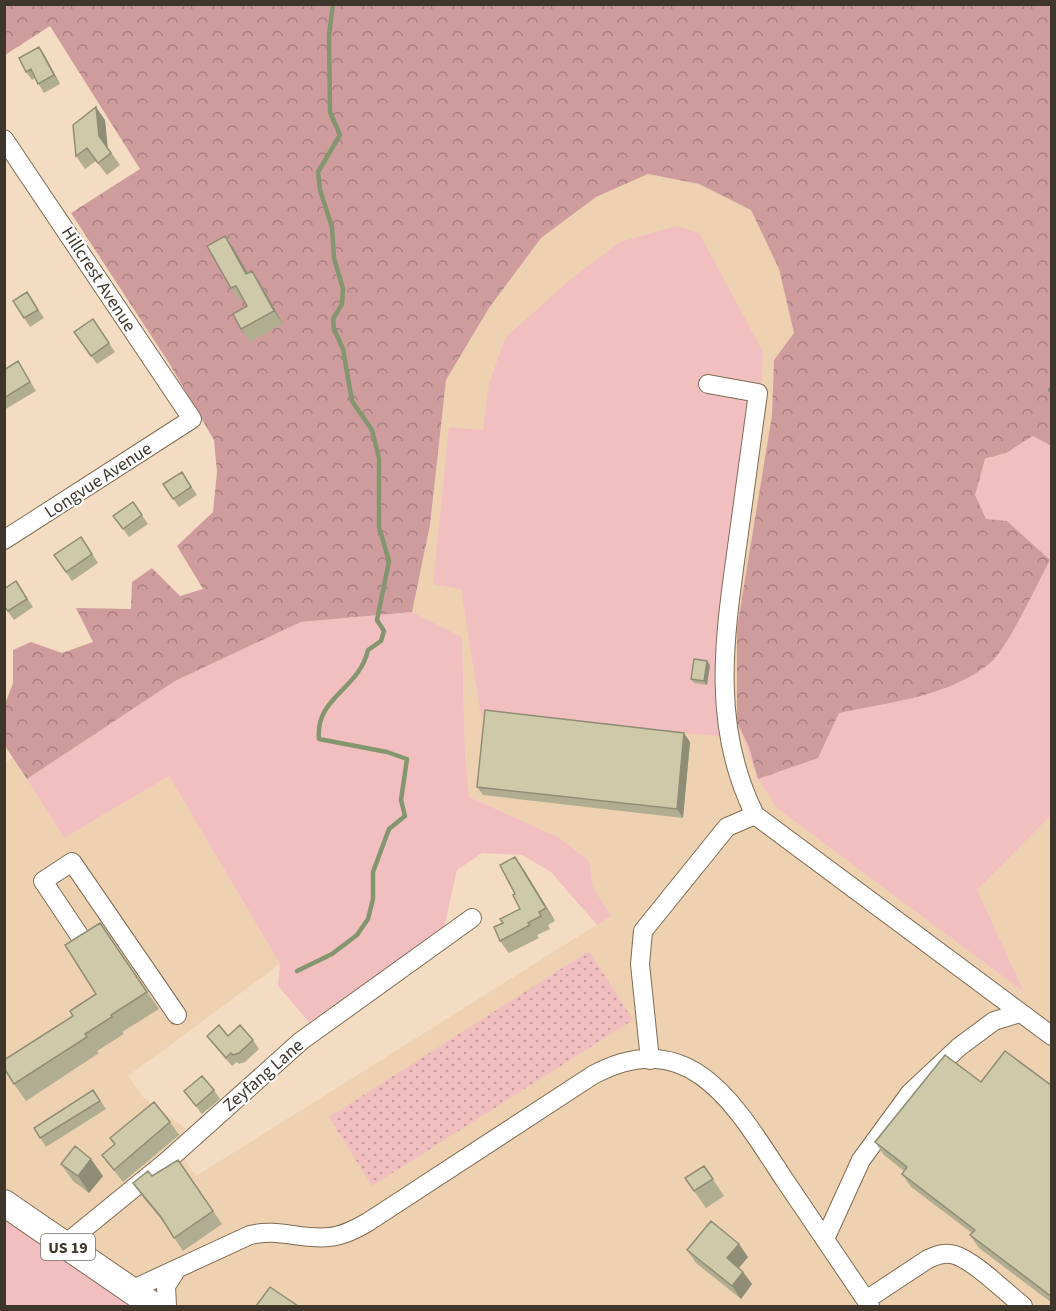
<svg xmlns="http://www.w3.org/2000/svg" width="1056" height="1311" viewBox="0 0 1056 1311" font-family="'Source Sans 3',sans-serif">
<style>
.built{fill:#edd1b0}
.green{fill:#f2bfc1}
.forest{fill:url(#forest-crowns)}
.park{fill:url(#park-dots)}
.lines{fill:none;stroke-linecap:round;stroke-linejoin:round}
.stream{stroke:#84966e;stroke-width:4.5}
.minor-casing{stroke:#806b53;stroke-width:20}
.highway-casing{stroke:#806b53;stroke-width:28}
.minor{stroke:#fff;stroke-width:18}
.highway{stroke:#fff;stroke-width:26}
.wall{fill:#b1ad90}
.shaded-wall{fill:#908d76}
.building{fill:#cec9a8;stroke:#908d76;stroke-width:1.5}
.labels{text-anchor:middle;stroke-width:4.5;stroke-linejoin:round;paint-order:stroke}
.shield{fill:#fff;stroke:#78726b;stroke-width:1.5}
.shield-label{font-size:16px;font-weight:bold;fill:#3e352b}
.street-label{font-size:18px;fill:#3e352b;stroke:#fff}
</style>
<defs>
<pattern id="forest-crowns" width="20" height="18" patternUnits="userSpaceOnUse" patternTransform="scale(1.5)"><rect width="20" height="18" fill="#cf9c9e"/><path d="M2 6a3 3 0 1 1 6 0M12 15a3 3 0 1 1 6 0" fill="none" stroke="#a98081"/></pattern>
<pattern id="park-dots" width="8" height="8" patternUnits="userSpaceOnUse" patternTransform="scale(1.5)"><rect width="8" height="8" fill="#f2bfc1"/><path d="M2 2h.1M6 6h.1" fill="none" stroke="#c59c9d" stroke-width="1.8" stroke-linecap="round"/></pattern>
</defs>
<rect width="100%" height="100%" fill="#f3dcc1"/>
<!-- built -->
<path class="built" d="M648,174l51,10 52,26 28,59 15,64 -20,27 -2,55 -35,213 248,-168 21,-7 45,-7v860h-884l-1,-20 -35,4 -126,-87 -1,-440 10,-6 50,81 105,-62 111,188 -152,112 15,21 43,32 -1,31 11,16 415,-260 -18,-29 -4,-26 -31,-24 -89,-40 -4,-44 -3,-116 -50,-25 18,-87 16,-145 43,-72 52,-70 55,-41z"/>
<!-- green -->
<path class="green" d="M677,226l22,7 64,119 -4,83 -35,204 6,98 -249,-21 -20,-127 -28,-5 16,-157 34,3 6,-46 16,-46 67,-60 48,-36z
M1033,436l18,10v369l-74,75 47,102 -247,-184 -19,-29 -21,-57v-94l245,-158 3,-10 21,-7z
M412,612l50,25 3,116 4,44 89,40 31,24 4,26 18,29 -14,9 -46,-53 -29,-17 -40,-2 -25,17 -13,58 -135,94 -31,-36 2,-22 -111,-188 -105,62 -37,-59 148,-98 126,-59z
M4,1203l150,103h-149v-33l2,-3 -3,-2z"/>
<!-- forest -->
<path class="forest" d="M5,5h1046v441l-18,-10 -27,17 -21,6 -10,36 11,24 21,2 43,39c-12,22 -43,90 -60,103 -41,34 -101,39 -151,50l-21,45 -60,21 -9,-32 -12,-25v-94l35,-213 2,-55 20,-27 -15,-64 -28,-59 -52,-26 -51,-10 -52,23 -55,41 -52,70 -43,72 -16,145 -18,87 -111,10 -126,59 -148,98 -22,-33v-42l8,-21v-33l18,-8 31,11 31,-11 -17,-34 55,1 1,-27 20,-14 28,28 23,-7 -26,-43 36,-34 4,-40 -3,-32 -45,-77 -98,-150 69,-44 -90,-143 -45,29z"/>
<!-- park -->
<path class="park" d="M589,951l44,69 -261,166 -43,-69z"/>
<g class="lines">
<!-- stream -->
<path class="stream" d="M1050,390l2,-2
M297,971l35,-17 25,-19 11,-16 5,-20v-27l16,-43 16,-13 -4,-16 6,-41 -20,-7 -68,-13c-4,-42 40,-49 49,-89l13,-9 3,-10 -7,-11 12,-59 -10,-34v-69l-7,-28 -20,-29 -9,-52 -9,-20 -1,-10 9,-15 1,-15 -9,-31 -2,-31 -12,-37 -2,-18 22,-37 -10,-23 -1,-77 4,-31"/>
<!-- minor casing -->
<g class="minor-casing">
<path id="minor" d="M4,139l188,280 -188,121
M708,384l50,9c-7,51 -14,102 -21,154 -13,93 -26,180 18,268
M85,944l-42,-63 29,-19 105,153
M650,1060l-10,-96 3,-33 84,-104 28,-12 297,221
M825,1239l36,-79 49,-67 49,-46 35,-26 26,-8
M64,1245l103,-84 134,-120 171,-123
M131,1290l119,-55c27,-7 52,5 79,2 14,-1 27,-8 39,-15l225,-147c100,-54 146,37 193,107 28,41 56,83 84,124
M866,1300l62,-41c9,-4 17,-7 27,-4 21,7 50,37 68,51
M167,1306l-1,-20 11,-17"/>
</g>
<!-- highway casing -->
<g class="highway-casing">
<path id="highway" d="M4,1203l150,103"/>
</g>
<!-- minor -->
<use href="#minor" class="minor"/>
<!-- highway -->
<use href="#highway" class="highway"/>
</g>
<!-- wall -->
<path class="wall" d="M39,47l6,9 15,28 -16,9 -9,-15 -3,2 -6,-8z
M105,120l2,27 13,18 -13,10 -11,-14 -11,8 -9,-13z
M234,249l13,24 13,10 23,41 -33,18 -9,-13 6,-23 -4,-7 -4,2 -8,-13z
M27,292l17,26 -14,9 -17,-26z
M93,319l22,33 -18,12 -23,-32z
M18,361l18,30 -32,19v-40z
M182,472l15,23 -18,12 -16,-23z
M133,502l15,22 -19,13 -16,-21z
M81,537l17,26 -26,18 -18,-26z
M16,581l17,26 -19,13 -10,-14z
M710,665l-3,20 -13,-2 -3,-4z
M690,742l-7,76 -200,-23 -6,-8z
M524,870l31,51 -7,4 2,4 -13,6 2,3 -30,15 -9,-12 3,-18 17,-14 -5,-15z
M100,923l59,86 -37,23 2,2 -27,17 2,2 -73,48 -12,-17 59,-68 23,-22z
M207,1036h21l25,4 6,9 -14,13 -6,2 -2,-2 -5,4 -19,-22z
M981,1082l71,4v217l-73,-55 -9,-13 2,-2 -61,-46 -9,-13 2,-3 -20,-16 -9,-13z
M93,1090l13,19 -60,38 -12,-19z
M214,1090l6,9 -18,15 -18,-23z
M170,1122l9,13 -56,47 -21,-27 13,-10 -5,-7z
M178,1160l44,64 -39,27 -17,-26 -24,-29 -9,-13 19,-7z
M61,1164l42,12 -14,17 -16,-12z
M704,1166l20,30 -18,12 -21,-30z
M687,1250l61,7 -9,11 4,4 9,12 -11,15 -45,-36z"/>
<!-- shaded-wall -->
<path class="shaded-wall" d="M39,47l6,9 15,28 -6,-9z
M96,107l9,13 3,29 -9,-13z
M225,236l9,13 21,37 -9,-12z
M252,271l8,12 23,41 -9,-13z
M707,661l3,4 -3,20 -3,-4z
M684,733l6,9 -7,76 -6,-9z
M515,857l9,13 31,51 -9,-13z
M91,1159l12,17 -14,17 -11,-17z
M739,1244l9,13 -12,14 -9,-13z
M743,1272l9,12 -11,15 -9,-13z"/>
<!-- building -->
<path class="building" d="M39,47l15,28 -16,9 -7,-15 -5,3 -7,-14z
M96,107l3,29 12,17 -13,10 -11,-15 -11,8 -3,-31z
M225,236l21,38 6,-3 22,40 -33,18 -8,-15 14,-8 -11,-20 -5,2 -24,-42z
M27,292l11,18 -14,8 -11,-17z
M93,319l16,24 -18,13 -17,-24z
M18,361l12,21 -26,16v-28z
M182,472l9,15 -18,12 -10,-15z
M133,502l9,13 -19,14 -10,-13z
M81,537l11,17 -26,18 -12,-17z
M16,581l11,18 -19,12 -4,-5v-17z
M694,659l13,2 -3,20 -13,-2z
M485,710l199,23 -7,76 -200,-22z
M515,857l31,51 -7,4 2,4 -13,7 2,2 -30,16 -6,-14 9,-4 -3,-4 20,-10 -7,-14 2,-1 -15,-29z
M100,923l47,69 -36,23 1,2 -27,17 2,3 -73,47 -10,-16v-8l69,-44 -3,-5 26,-17 -31,-49z
M219,1025l9,11 12,-11 13,15 -14,13 -6,2 -2,-2 -5,5 -19,-22z
M1005,1051l47,35v211l-82,-62 5,-5 -73,-56 5,-7 -32,-25 70,-87 36,27z
M202,1076l12,14 -18,16 -12,-15z
M93,1090l7,11 -60,37 -6,-10z
M154,1102l16,20 -56,48 -12,-15 13,-11 -5,-6z
M75,1146l16,13 -13,17 -17,-12z
M178,1160l35,51 -39,27 -13,-21 -28,-34 15,-12 4,5z
M704,1166l9,13 -19,12 -9,-13z
M711,1221l28,23 -12,14 16,14 -11,14 -45,-36z
M270,1287l28,19h-42z"/>
<g class="labels">
<!-- shield labels -->
<rect class="shield" x="41" y="1234" width="54" height="26" rx="4.5"/>
<g class="shield-label">
<text x="68" y="1253">US 19</text>
</g>
<!-- street labels -->
<g class="street-label">
<text transform="translate(99 279) rotate(57)" y="6">Hillcrest Avenue</text>
<text transform="translate(98 480) rotate(-33)" y="6">Longvue Avenue</text>
<text transform="translate(263 1075) rotate(-41)" y="6">Zeyfang Lane</text>
</g>
</g>
<!-- border -->
<rect width="1056" height="1311" fill="none" stroke="#3e352b" stroke-width="12"/>
</svg>
